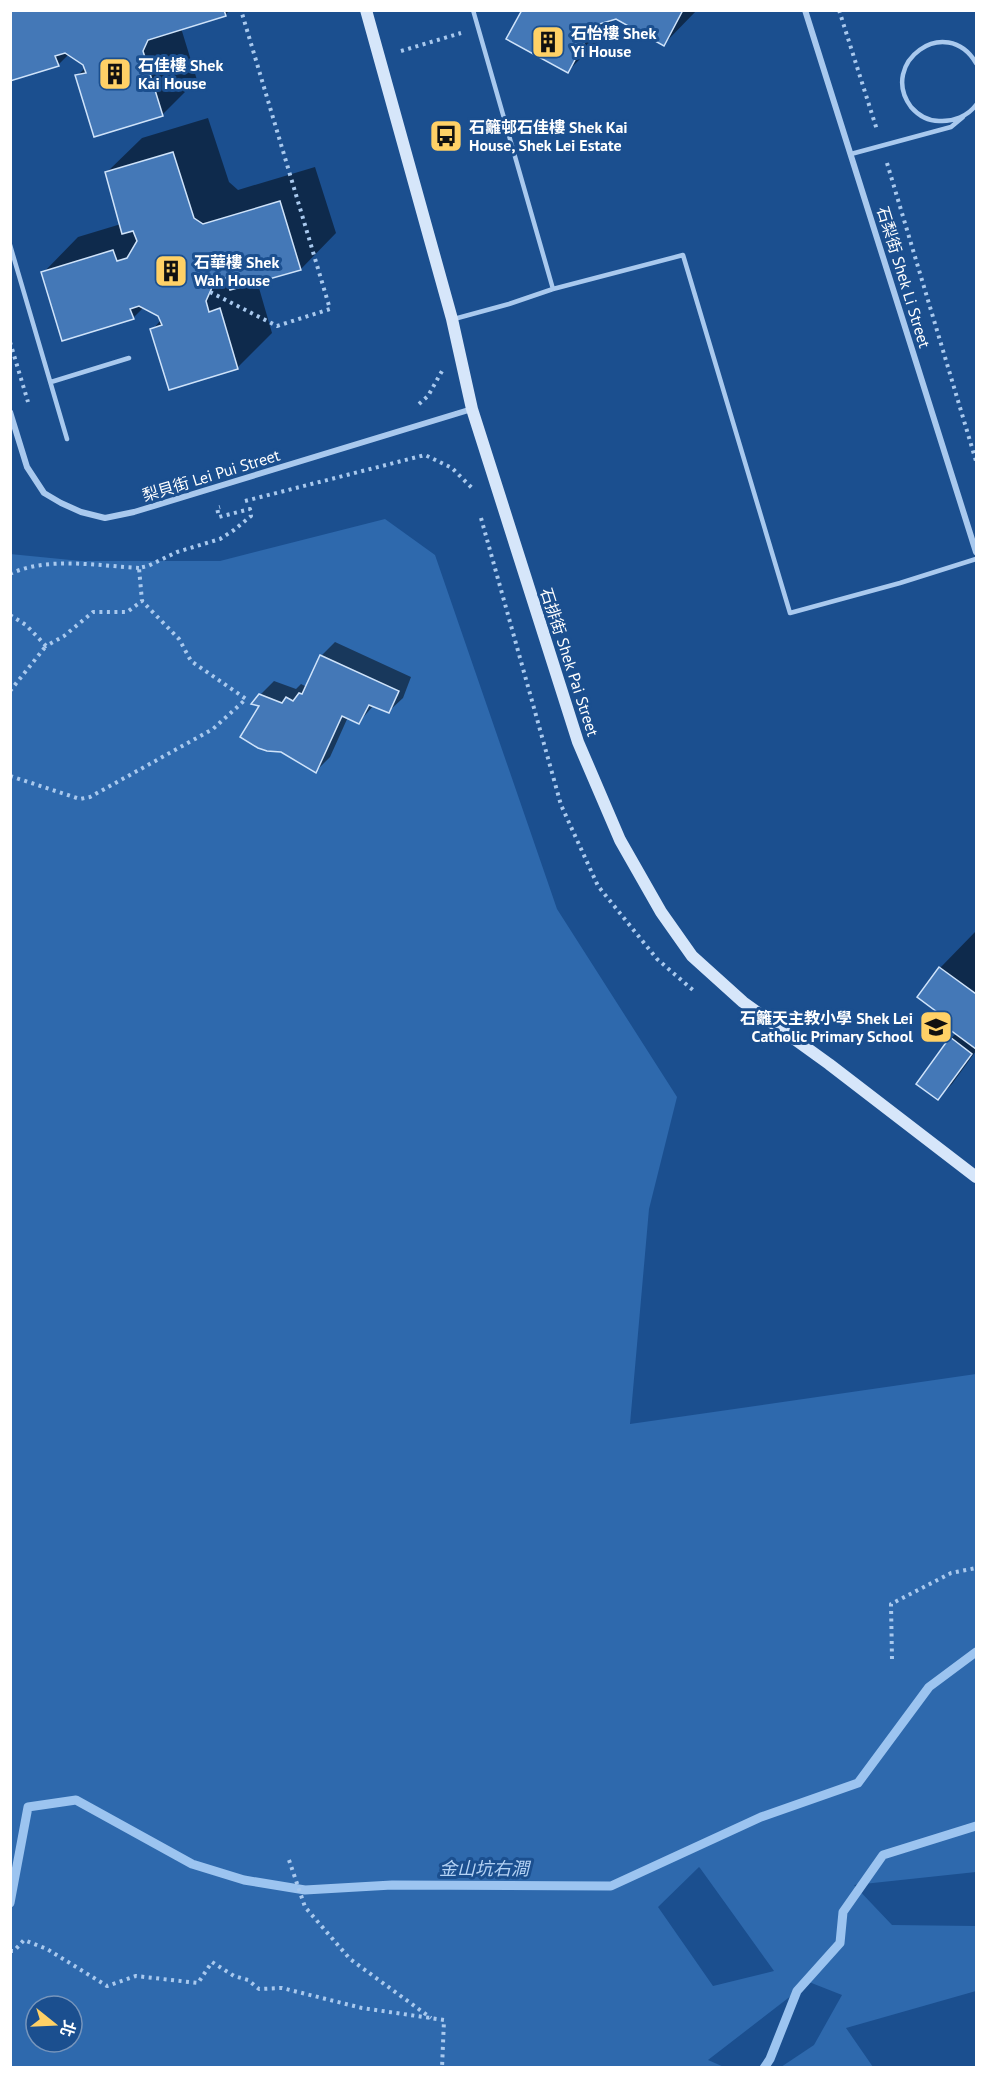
<svg xmlns="http://www.w3.org/2000/svg" width="987" height="2078" viewBox="0 0 987 2078" font-family="'PT Sans','Noto Sans TC',sans-serif">
<style>
.green{fill:#2e69ad;fill-rule:evenodd}
.shadow{fill:#0007}
.lines{fill:none;stroke-linecap:round;stroke-linejoin:round}
.stream{stroke:#9cc4f0;stroke-width:9}
.building{fill:#4478b7;stroke:#cfe3fa;stroke-width:1.5}
.path{stroke:#a9c9ee;stroke-width:4;stroke-dasharray:3 4.5;stroke-linecap:butt}
.lane{stroke:#a9c9ee;stroke-width:4.5}
.street{stroke:#a9c9ee;stroke-width:6}
.secondary{stroke:#d6e6fa;stroke-width:12}
.labels{text-anchor:middle;stroke-width:6;stroke-linejoin:round;paint-order:stroke}
.poi-label{font-size:16px;font-weight:bold;fill:#fff;stroke:#1b4f8f;text-anchor:start}
.street-label{font-size:16px;fill:#fff;stroke:#1b4f8f}
.water-label{font-size:18px;font-style:italic;fill:#b5d3f5;stroke:#1b4f8f}
</style>
<rect width="100%" height="100%" fill="#1b4f8f"/>
<!-- green -->
<path class="green" d="M385,519l50,36 122,354 120,188 -28,112 -19,215 346,-50v498l-122,13 38,40 84,1v65l-130,37 27,39h-92l33,-22 28,-50 -33,-13 -101,78 16,7h-713l-1,-1513 71,7h139zM699,1867l1,1 74,103 -61,15 -55,-79zM36,2006h36v36h-36z"/>
<!-- shadow -->
<path class="shadow" d="M10,10h220l-5,5 -44,13 16,52 -35,35 -85,-39 9,-9 -1,-3 -16,-10 -11,11z
M523,10h174l-33,34 -48,-26 -4,1 -9,17 -35,35z
M208,118l21,64 9,8 77,-23 21,66 -35,36 -44,12 15,52 -35,35 -85,-38 9,-10 -2,-5 -15,-8 -11,11 -90,-45 35,-36 43,-13 -15,-51 36,-35z
M335,642l76,35 -8,21 -14,13 -15,-6 -15,17 -11,-5 -18,40 -14,14 -55,-66 -1,-10 14,-14 22,8 5,-5 6,3 14,-31z
M975,932l1,2v117l-24,33 -14,14 13,-60 6,-5 -14,-19 -24,-17 21,-29z"/>
<g class="lines">
<!-- stream -->
<path class="stream" d="M10,1903l18,-96 48,-7 116,64 52,16 61,10 87,-5 219,1 150,-69 97,-34 71,-96 47,-35
M764,2068l6,-9 27,-68 43,-48 3,-31 40,-57 93,-29"/>
</g>
<!-- building -->
<path class="building" d="M10,10h214l2,6 -78,24 -5,11 20,65 -69,21 -19,-62 11,-2 -3,-8 -18,-12 -10,3 4,10 -49,15z
M522,10h161l-19,36 -48,-27 -23,7 -25,47 -62,-34z
M173,152l21,66 9,6 77,-23 21,69 -71,20 -4,-12 -11,3 -9,20 3,11 11,-4 18,61 -69,21 -19,-61 12,-4 -4,-9 -19,-10 -9,3 4,10 -72,22 -21,-69 72,-22 4,11 10,-3 10,-17 -4,-10 -11,3 -17,-62z
M320,655l79,36 -10,22 -20,-8 -10,19 -17,-8 -26,57 -35,-21 -14,-1 -9,-3 -18,-11 19,-31 -8,-2 8,-10 23,9 4,-6 7,4 6,-8 3,1z
M939,967l37,27v55l-38,-28 3,-6 -24,-18z
M950,1037l22,17 -34,46 -22,-16z"/>
<g class="lines">
<!-- path -->
<path class="path" d="M839,10l38,120
M401,51l60,-18
M887,163l89,298
M210,292l67,34 53,-17 -89,-299
M10,342l18,60
M419,404l9,-8 14,-25
M245,501l180,-46 27,13 20,20
M481,518l80,287 37,81 59,73 37,32
M10,574c37,-18 89,-8 129,-6
M10,615l16,10 20,21 18,-10 29,-24h34l15,-11 -3,-33 9,-2 29,-14 43,-13 14,-9 17,-14 -1,-7 -31,8 -2,-9 3,-1
M10,691l36,-45
M10,776l70,23 10,-2 123,-68 33,-30 -55,-38 -12,-22 -37,-38
M892,1659l-1,-55 60,-31 25,-5
M289,1860l16,47 45,52 81,59
M10,1951h4l10,-11 23,9 60,37 29,-10 62,7 14,-21 22,14 14,4 11,9 23,-1 80,20 82,12 -2,48"/>
<!-- lane -->
<path class="lane" d="M473,10l80,279
M976,63c-30,-50 -98,0 -65,44 7,8 17,14 28,14 14,1 29,-5 37,-16
M851,154l100,-27 12,-10
M10,245l57,194
M454,319l55,-15 44,-15 130,-34 107,358 110,-30 76,-24
M51,382l78,-24"/>
<!-- street -->
<path class="street" d="M805,10l171,542
M10,412l17,55 17,26 17,10 20,9 24,6 29,-6 338,-103"/>
<!-- secondary -->
<path class="secondary" d="M366,10l86,309 20,90 106,333 42,98 41,72 31,44 51,46 86,62 147,113"/>
</g>
<!-- icons -->
<defs>
<g id="building-square" transform="scale(1.725)"><rect x="-9" y="-9" width="18" height="18" rx="4" fill="#ffd166" stroke="#1b4f8f"/><path d="M-4-6H4V6H1V3H-1V6H-4ZM-2.5-4.3h1.7v1.8h-1.7ZM.8-4.3h1.7v1.8H.8ZM-2.5-1h1.7V.8h-1.7ZM.8-1h1.7V.8H.8Z" fill="#111"/></g>
<g id="bus-square" transform="scale(1.725)"><rect x="-9" y="-9" width="18" height="18" rx="4" fill="#ffd166" stroke="#1b4f8f"/><path d="M-5-6H5V4H4V6H2V4H-2V6H-4V4H-5ZM-3.5-4V0h7V-4ZM-3.5 1.2v1.5H-2V1.2ZM2 1.2v1.5H3.5V1.2Z" fill="#111"/></g>
<g id="school-square" transform="scale(1.725)"><rect x="-9" y="-9" width="18" height="18" rx="4" fill="#ffd166" stroke="#1b4f8f"/><path d="M0-5L7-2L0 1L-7-2ZM-4 1L0 2.5L4 1V4Q0 6-4 4Z" fill="#111"/></g>
</defs>
<g fill-rule="evenodd">
<use href="#building-square" x="548" y="42"/>
<use href="#building-square" x="115" y="74"/>
<use href="#bus-square" x="446" y="136"/>
<use href="#building-square" x="171" y="271"/>
<use href="#school-square" x="936" y="1027"/>
</g>
<g class="labels">
<!-- poi labels -->
<g class="poi-label">
<text x="571" y="39">石怡樓 Shek<tspan x="571" dy="18">Yi House</tspan></text>
<text x="138" y="71">石佳樓 Shek<tspan x="138" dy="18">Kai House</tspan></text>
<text x="469" y="133">石籬邨石佳樓 Shek Kai<tspan x="469" dy="18">House, Shek Lei Estate</tspan></text>
<text x="194" y="268">石華樓 Shek<tspan x="194" dy="18">Wah House</tspan></text>
<text x="913" y="1024" text-anchor="end">石籬天主教小學 Shek Lei<tspan x="913" dy="18">Catholic Primary School</tspan></text>
</g>
<!-- street labels -->
<g class="street-label">
<text transform="translate(904 277) rotate(73)" y="6">石梨街 Shek Li Street</text>
<text transform="translate(211 475) rotate(-17)" y="6">梨貝街 Lei Pui Street</text>
<text transform="translate(570 662) rotate(72)" y="6">石排街 Shek Pai Street</text>
</g>
<!-- water labels -->
<g class="water-label">
<text x="484" y="1875">金山坑右澗</text>
</g>
</g>
<!-- border -->
<rect width="987" height="2078" fill="none" stroke="#ffffff" stroke-width="24"/>
<!-- north arrow -->
<g transform="translate(54 2024) rotate(108)"><circle r="28" fill="#1b4f8f" stroke="#7695bc" stroke-width="1.5"/>
<path d="M0-4.5L10 22L0 15L-10 22Z" fill="#ffd166"/>
<text y="-9" font-size="16" font-weight="bold" text-anchor="middle" fill="#ffffff">北</text>
</g>
</svg>
